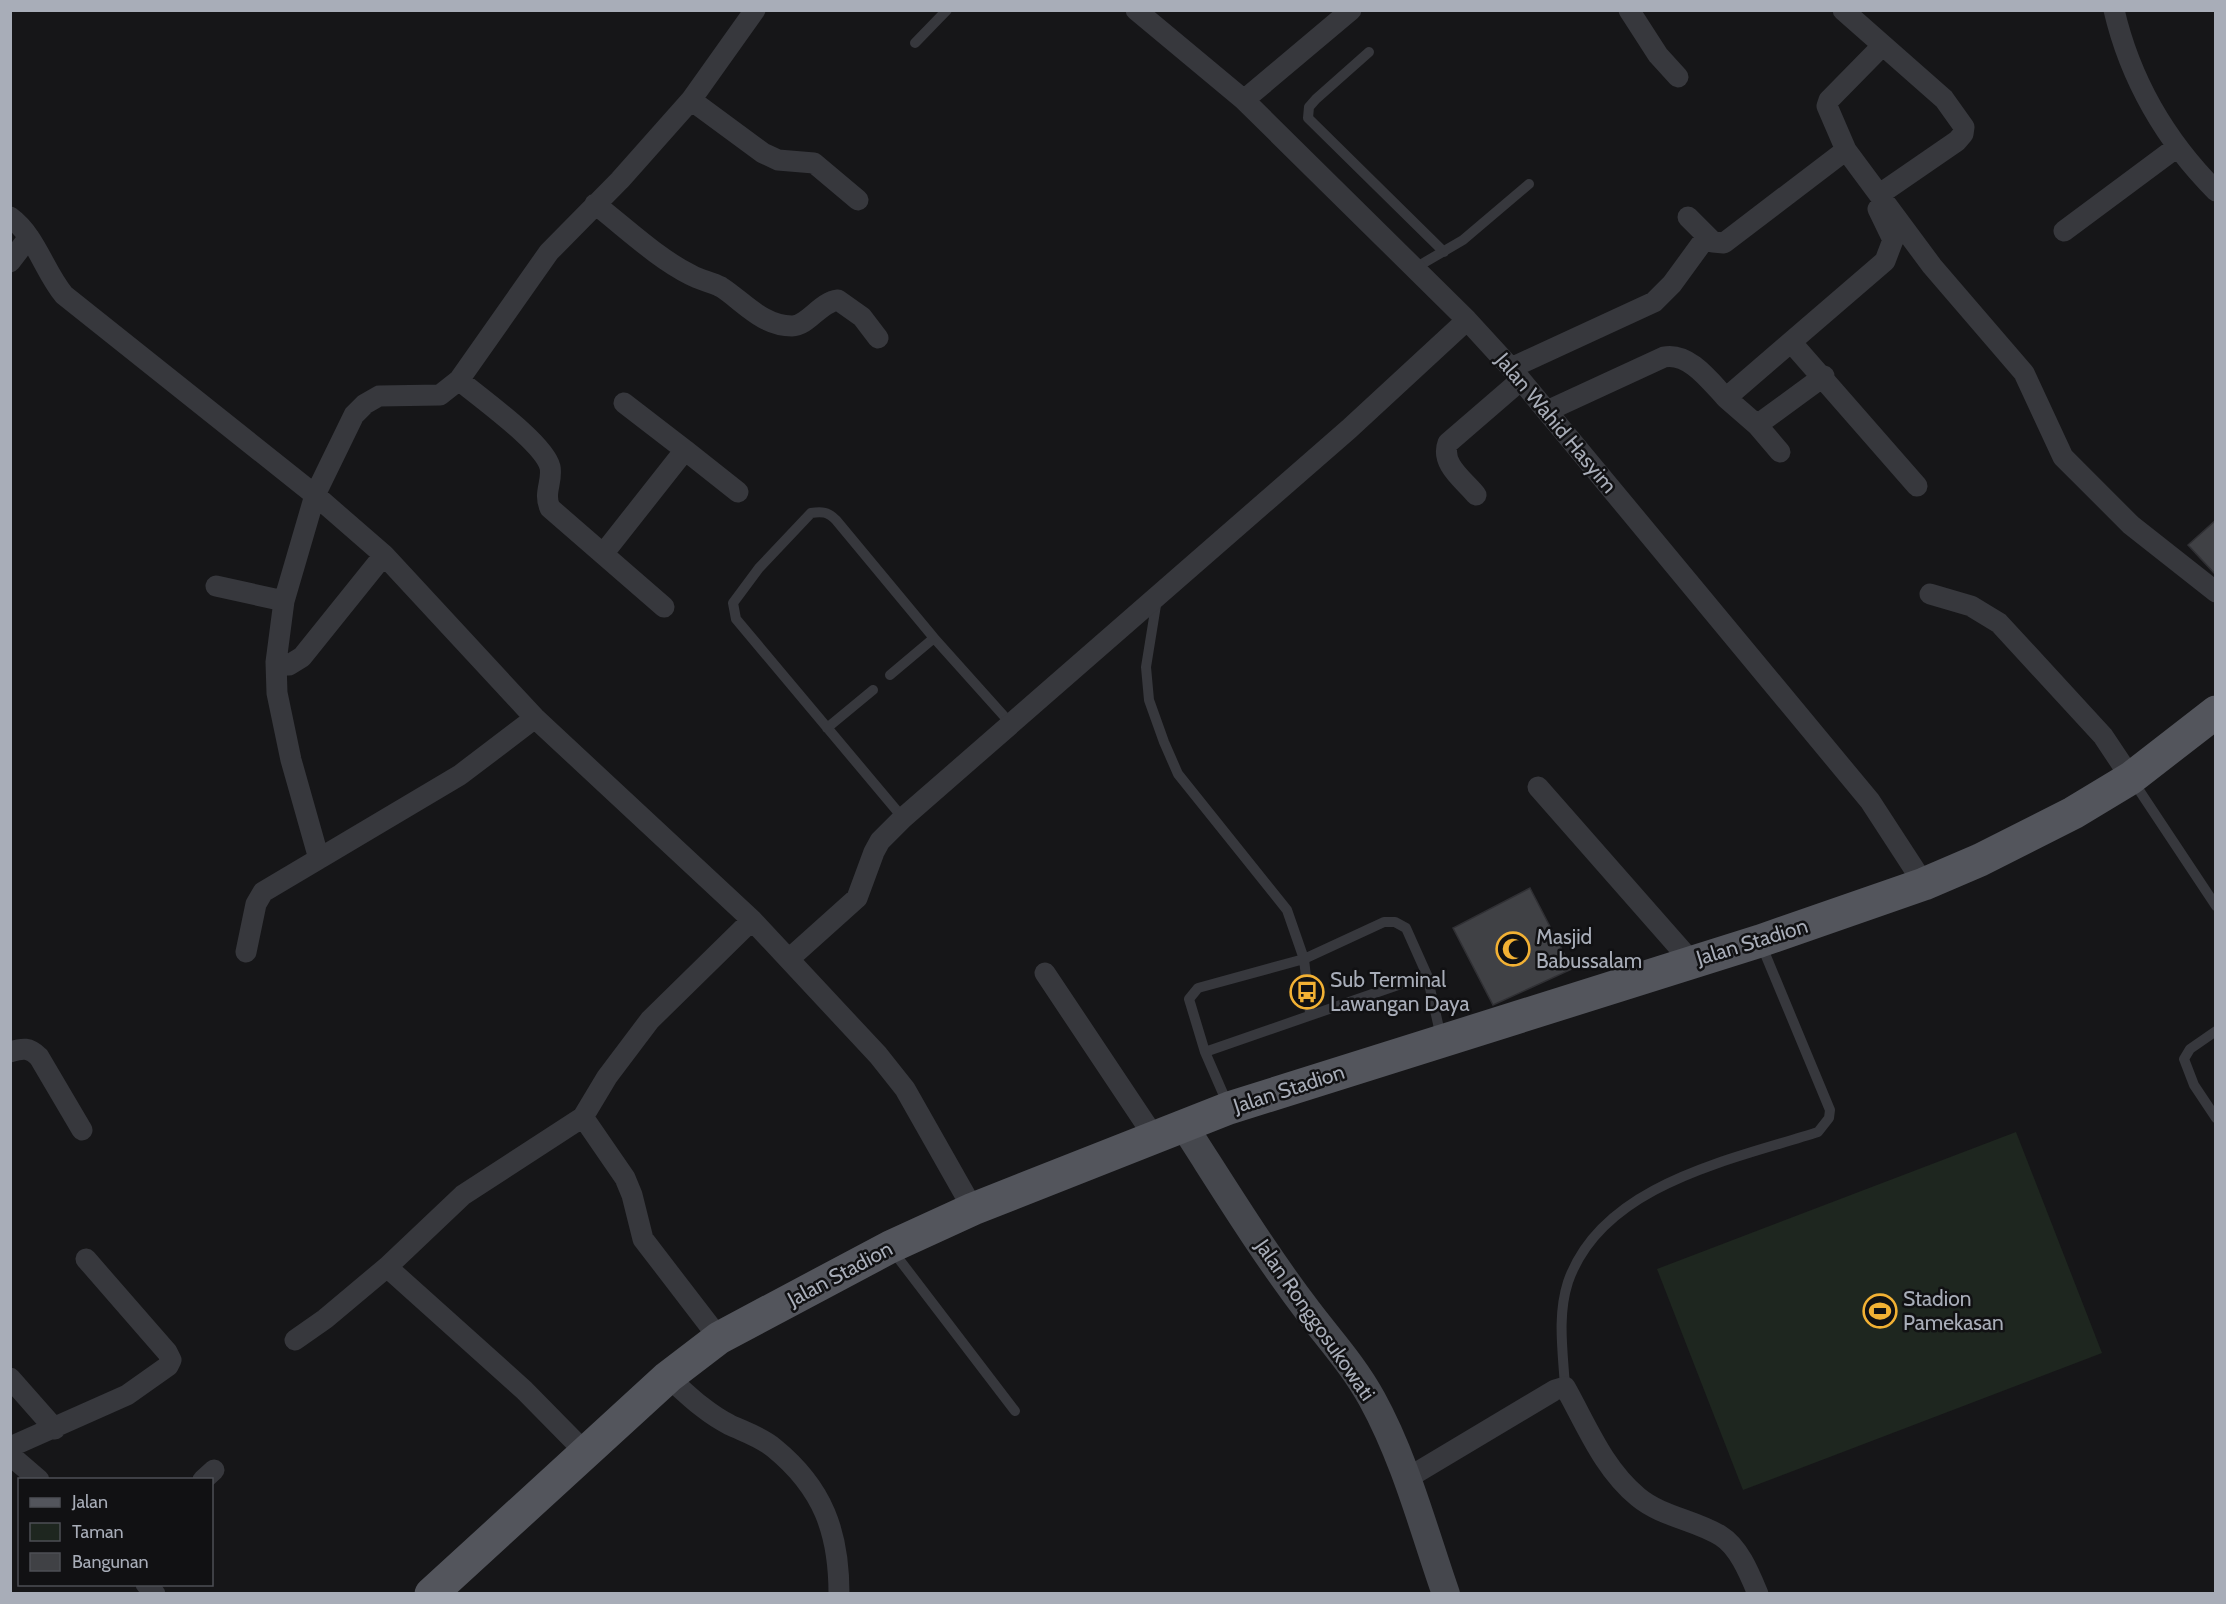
<svg xmlns="http://www.w3.org/2000/svg" width="2226" height="1604" viewBox="0 0 2226 1604" font-family="Cabin,sans-serif">
<style>
.green{fill:#1e261f}
.building{fill:#404145;stroke:#303034;stroke-width:1.5}
.lines{fill:none;stroke-linecap:round;stroke-linejoin:round}
.lane{stroke:#37383d;stroke-width:10}
.street{stroke:#37383d;stroke-width:21}
.secondary{stroke:#45474d;stroke-width:28}
.primary{stroke:#53555c;stroke-width:33}
.labels{text-anchor:middle;stroke-width:5;stroke-linejoin:round;paint-order:stroke}
.street-label{font-size:21px;fill:#a8adb8;stroke:#111113}
.poi-label{font-size:21px;fill:#a8adb8;stroke:#111113;text-anchor:start}
</style>
<rect width="100%" height="100%" fill="#161618"/>
<!-- green -->
<path class="green" d="M2016,1132l86,221 -359,137 -86,-221z"/>
<!-- building -->
<path class="building" d="M2216,520v55l-28,-30z
M1530,888l42,81 -79,36 -40,-77z"/>
<g class="lines">
<!-- lane -->
<path class="lane" d="M915,43l32,-33
M1369,52l-53,47 -7,8 -1,11 136,134
M1415,268l48,-28 66,-56
M1157,599l-11,68 3,33 15,42 14,32 109,136 17,49 6,54
M890,675l44,-37
M827,728l46,-38
M2133,781l83,125
M903,818l-167,-199 -3,-16 26,-35 52,-55c11,-2 17,-1 25,7l98,118 78,87
M2216,1031l-26,18 -6,10 10,26 22,33
M1205,1052l222,-77
M1228,1105l-23,-53 -16,-53 9,-11 106,-29 80,-37h11l11,6 21,47 14,62
M892,1250l123,161
M1565,1387c-2,-35 -8,-71 3,-105 34,-98 163,-122 250,-150l11,-14 1,-8 -69,-166"/>
<!-- street -->
<path class="street" d="M1136,10l108,90 223,220 44,48 359,433 54,83
M1629,10l29,45 20,22
M1843,10l101,89 20,28 -1,7 -6,7 -77,53
M2114,10c16,69 52,131 102,181
M1882,46l-53,54 -2,6 19,44 86,116 92,107 39,84 68,68 85,67
M691,100l72,53 15,7 36,3 44,37
M1244,100l107,-90
M595,204c31,24 62,54 96,71 9,5 20,7 30,12 22,14 41,39 71,39 16,0 28,-24 46,-26l24,17 16,21
M10,217c26,19 34,54 54,78l251,200 69,60 151,163 217,202 126,135 27,34 68,120
M1688,217l25,25 11,1 122,-93
M2064,231l113,-84
M10,262l19,-25
M1791,342l126,144
M1511,368l143,-66 18,-18 35,-48
M459,380c21,18 85,63 91,87 3,14 -7,26 0,41l114,99
M1726,398l31,27 23,27
M624,403l61,47
M1547,411l117,-54c25,-5 46,24 62,41l159,-137 8,-21 -15,-31
M1757,425l67,-49
M1476,495c-12,-15 -36,-31 -28,-52l73,-63
M603,554l82,-104 53,42
M216,586l68,15
M1930,594l41,12 28,17 104,113 28,42
M276,662l13,3 13,-8 82,-102
M1538,787l153,174
M319,859l-28,-99 -14,-67 -1,-31 8,-61 31,-106 39,-80 11,-11 14,-8 61,-1 19,-15 90,-128 71,-72 71,-80 64,-90
M246,952l10,-48 7,-12 197,-117 75,-57
M789,959l68,-61 17,-46 6,-11 23,-23 446,-389 118,-109
M1045,973l110,165
M10,1052c13,-4 19,-5 29,5l43,73
M583,1117l42,61 7,17 11,44 76,99
M387,1267l137,123 62,63
M295,1340l30,-21 62,-52 76,-72 120,-78 24,-40 43,-57 102,-100
M668,1377c20,18 38,36 62,48 15,7 31,12 44,23 49,40 65,84 65,146
M10,1378l45,51
M10,1447l117,-52 41,-29 3,-6 -4,-8 -81,-93
M10,1455l29,25
M1406,1479l149,-89 10,-3c22,39 38,81 73,110 24,20 58,23 83,39 18,11 29,39 37,58
M203,1480l11,-10
M146,1584l9,10"/>
<!-- secondary -->
<path class="secondary" d="M1184,1126c40,62 79,126 124,185 22,29 46,55 64,88 33,60 51,129 74,195"/>
<!-- primary -->
<path class="primary" d="M431,1594l237,-217 51,-39 171,-91 83,-38 256,-101 531,-167 164,-57 56,-24 93,-47 58,-35 85,-66"/>
</g>
<!-- icons -->
<defs>
<g id="mosque-ring" transform="scale(1.725)"><circle r="9.5" fill="#111113" stroke="#f2b134" stroke-width="1.5"/><path d="M3.5-4.9A6 6 0 1 0 3.5 4.9A5 5 0 1 1 3.5-4.9Z" fill="#f2b134"/></g>
<g id="bus-ring" transform="scale(1.725)"><circle r="9.5" fill="#111113" stroke="#f2b134" stroke-width="1.5"/><path d="M-5-6H5V4H4V6H2V4H-2V6H-4V4H-5ZM-3.5-4V0h7V-4ZM-3.5 1.2v1.5H-2V1.2ZM2 1.2v1.5H3.5V1.2Z" fill="#f2b134"/></g>
<g id="stadium-ring" transform="scale(1.725)"><circle r="9.5" fill="#111113" stroke="#f2b134" stroke-width="1.5"/><path d="M0-5a6.5 5 0 1 0 0 10a6.5 5 0 1 0 0-10ZM-3.5-1.8h7v3.6h-7Z" fill="#f2b134"/></g>
</defs>
<g fill-rule="evenodd">
<use href="#mosque-ring" x="1513" y="949"/>
<use href="#bus-ring" x="1307" y="992"/>
<use href="#stadium-ring" x="1880" y="1311"/>
</g>
<g class="labels">
<!-- street labels -->
<g class="street-label">
<text transform="translate(1556 423) rotate(50)" y="7">Jalan Wahid Hasyim</text>
<text transform="translate(1752 942) rotate(-17)" y="7">Jalan Stadion</text>
<text transform="translate(1289 1089) rotate(-18)" y="7">Jalan Stadion</text>
<text transform="translate(840 1274) rotate(-28)" y="7">Jalan Stadion</text>
<text transform="translate(1315 1320) rotate(55)" y="7">Jalan Ronggosukowati</text>
</g>
<!-- poi labels -->
<g class="poi-label">
<text x="1536" y="944">Masjid<tspan x="1536" dy="24">Babussalam</tspan></text>
<text x="1330" y="987">Sub Terminal<tspan x="1330" dy="24">Lawangan Daya</tspan></text>
<text x="1903" y="1306">Stadion<tspan x="1903" dy="24">Pamekasan</tspan></text>
</g>
</g>
<!-- border -->
<rect width="2226" height="1604" fill="none" stroke="#a8adb8" stroke-width="24"/>
<!-- legend -->
<rect x="18" y="1478" width="195" height="108" fill="#111113" stroke="#4d4f55" stroke-width="1.5"/>
<rect x="30" y="1498" width="30" height="9" fill="#53555c" stroke="#4d4f55" stroke-width="1.5"/>
<text x="72" y="1508" font-size="18" fill="#a8adb8">Jalan</text>
<rect x="30" y="1523" width="30" height="18" fill="#1e261f" stroke="#4d4f55" stroke-width="1.5"/>
<text x="72" y="1538" font-size="18" fill="#a8adb8">Taman</text>
<rect x="30" y="1553" width="30" height="18" fill="#404145" stroke="#4d4f55" stroke-width="1.5"/>
<text x="72" y="1568" font-size="18" fill="#a8adb8">Bangunan</text>
</svg>
